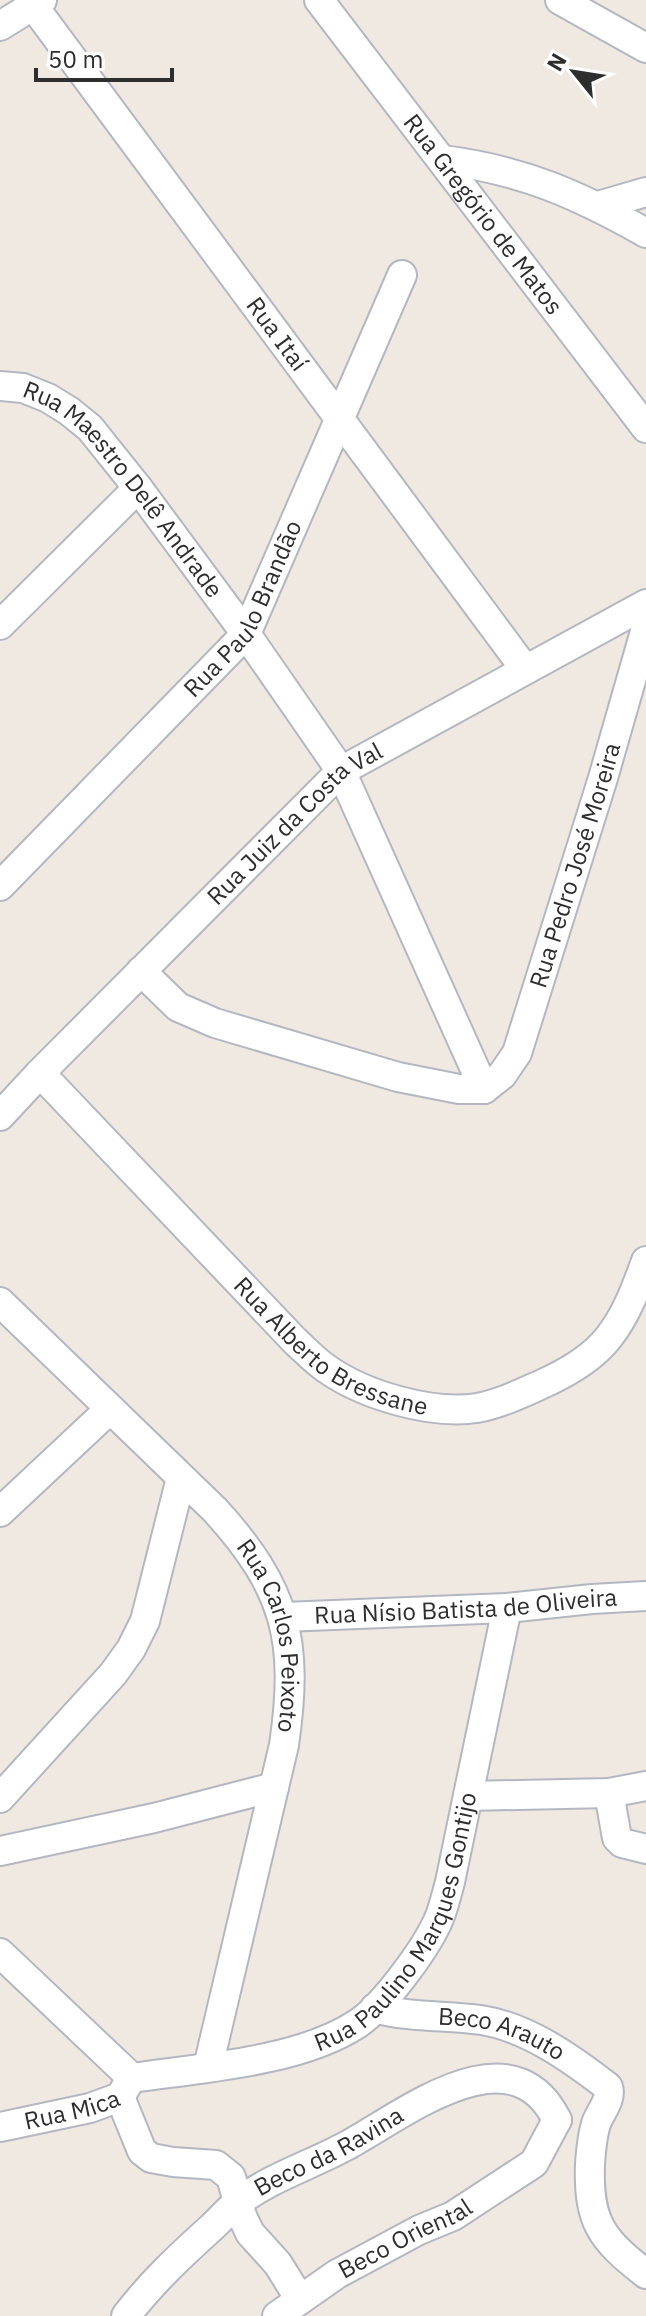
<svg xmlns="http://www.w3.org/2000/svg" width="646" height="2316" viewBox="0 0 646 2316" font-family="'IBM Plex Sans',sans-serif">
<style>
.lines{fill:none;stroke-linecap:round;stroke-linejoin:round}
.minor-casing{stroke:#b4b7c1;stroke-width:32}
.minor{stroke:#fff;stroke-width:28}
.labels{text-anchor:middle;stroke-width:6;stroke-linejoin:round;paint-order:stroke}
.street-label{font-size:24px;fill:#2e2e2e;stroke:#fff}
</style>
<rect width="100%" height="100%" fill="#efe9e1"/>
<g class="lines">
<!-- minor casing -->
<g class="minor-casing">
<g id="minor">
<path id="s1" d="M29,0l496,669"/>
<path id="s2" d="M319,0l327,428"/>
<path d="M560,0l86,48"/>
<path d="M0,26l42,-26"/>
<path d="M443,160c79,10 134,34 203,73"/>
<path d="M598,206l48,-14"/>
<path id="s3" d="M0,386l23,2 25,10 21,13 21,17 48,60 108,146 95,137 143,318"/>
<path d="M0,625l138,-137"/>
<path id="s4" d="M0,886l246,-252 156,-359"/>
<path d="M141,971l37,36 37,16 183,54 61,12h25"/>
<path id="s5" d="M40,1073l255,268c10,9 20,20 32,28 37,26 104,46 150,39 22,-4 43,-14 63,-23 25,-11 52,-26 69,-48 18,-23 27,-49 37,-76"/>
<path id="s6" d="M484,1089l18,-14 15,-22 86,-275 43,-150"/>
<path id="s7" d="M0,1116l40,-43 301,-302 305,-167"/>
<path id="s8" d="M0,1302l215,208c72,79 84,131 69,235l-76,322"/>
<path d="M0,1512l110,-103"/>
<path id="s9" d="M284,1617l223,-9 85,-9 54,-3"/>
<path d="M609,1793l8,45 5,5 24,6"/>
<path d="M468,1796l141,-3 37,-7"/>
<path d="M0,1798l113,-124 18,-25 14,-28 36,-143"/>
<path d="M0,1851l154,-33 120,-31"/>
<path d="M0,1953l132,125"/>
<path id="s10" d="M375,2008c35,10 71,7 106,12 46,7 91,39 127,67 4,11 -6,23 -11,34 -5,13 -6,29 -7,43 -2,58 11,75 56,110"/>
<path id="s11" d="M132,2078c68,-10 167,-16 225,-54 25,-16 67,-73 80,-101 6,-12 9,-27 13,-41l57,-274"/>
<path d="M120,2097l22,54 9,7 22,4 43,3 15,12 11,39 8,17 28,31 21,34"/>
<path id="s12" d="M0,2127l90,-19 30,-11 9,-15"/>
<path id="s13" d="M126,2316c25,-33 54,-60 85,-88 9,-8 17,-18 26,-25 32,-25 74,-38 109,-57 58,-31 165,-119 211,-26"/>
<path id="s14" d="M277,2316l60,-42 82,-44 34,-14 81,-53 23,-43"/>
</g>
</g>
<!-- minor -->
<use href="#minor" class="minor"/>
</g>
<g class="labels">
<!-- street labels -->
<g class="street-label">
<text dy="8" stroke="none"><textPath href="#s2" startOffset="270">Rua Gregório de Matos</textPath></text>
<text dy="8" stroke="none"><textPath href="#s1" startOffset="416">Rua Itaí</textPath></text>
<text dy="8" stroke="none"><textPath href="#s3" startOffset="168">Rua Maestro Delê Andrade</textPath></text>
<text dy="8" stroke="none"><textPath href="#s4" startOffset="372">Rua Paulo Brandão</textPath></text>
<text dy="8" stroke="none"><textPath href="#s7" startOffset="416">Rua Juiz da Costa Val</textPath></text>
<text dy="8" stroke="none"><textPath href="#s6" startOffset="246">Rua Pedro José Moreira</textPath></text>
<text dy="8" stroke="none"><textPath href="#s5" startOffset="404">Rua Alberto Bressane</textPath></text>
<text dy="8" stroke="none"><textPath href="#s9" startOffset="182">Rua Nísio Batista de Oliveira</textPath></text>
<text dy="8" stroke="none"><textPath href="#s8" startOffset="442">Rua Carlos Peixoto</textPath></text>
<text dy="8" stroke="none"><textPath href="#s11" startOffset="342">Rua Paulino Marques Gontijo</textPath></text>
<text dy="8" stroke="none"><textPath href="#s10" startOffset="130">Beco Arauto</textPath></text>
<text dy="8" stroke="none"><textPath href="#s12" startOffset="74">Rua Mica</textPath></text>
<text dy="8" stroke="none"><textPath href="#s13" startOffset="264">Beco da Ravina</textPath></text>
<text dy="8" stroke="none"><textPath href="#s14" startOffset="150">Beco Oriental</textPath></text>
</g>
</g>
<!-- north arrow -->
<g transform="translate(574 72) rotate(300)" stroke="#ffffff" stroke-width="6" paint-order="stroke">
<path d="M0-6L14 30L0 20L-14 30Z" fill="#2e2e2e"/>
<text y="-12" font-size="22" font-weight="bold" text-anchor="middle" fill="#2e2e2e">N</text>
</g>
<!-- scale -->
<path d="M36 68v12h136v-12" fill="none" stroke="#2e2e2e" stroke-width="4"/>
<text x="48" y="68" font-size="24" fill="#2e2e2e" stroke="#ffffff" stroke-width="6" paint-order="stroke">50 m</text>
</svg>
